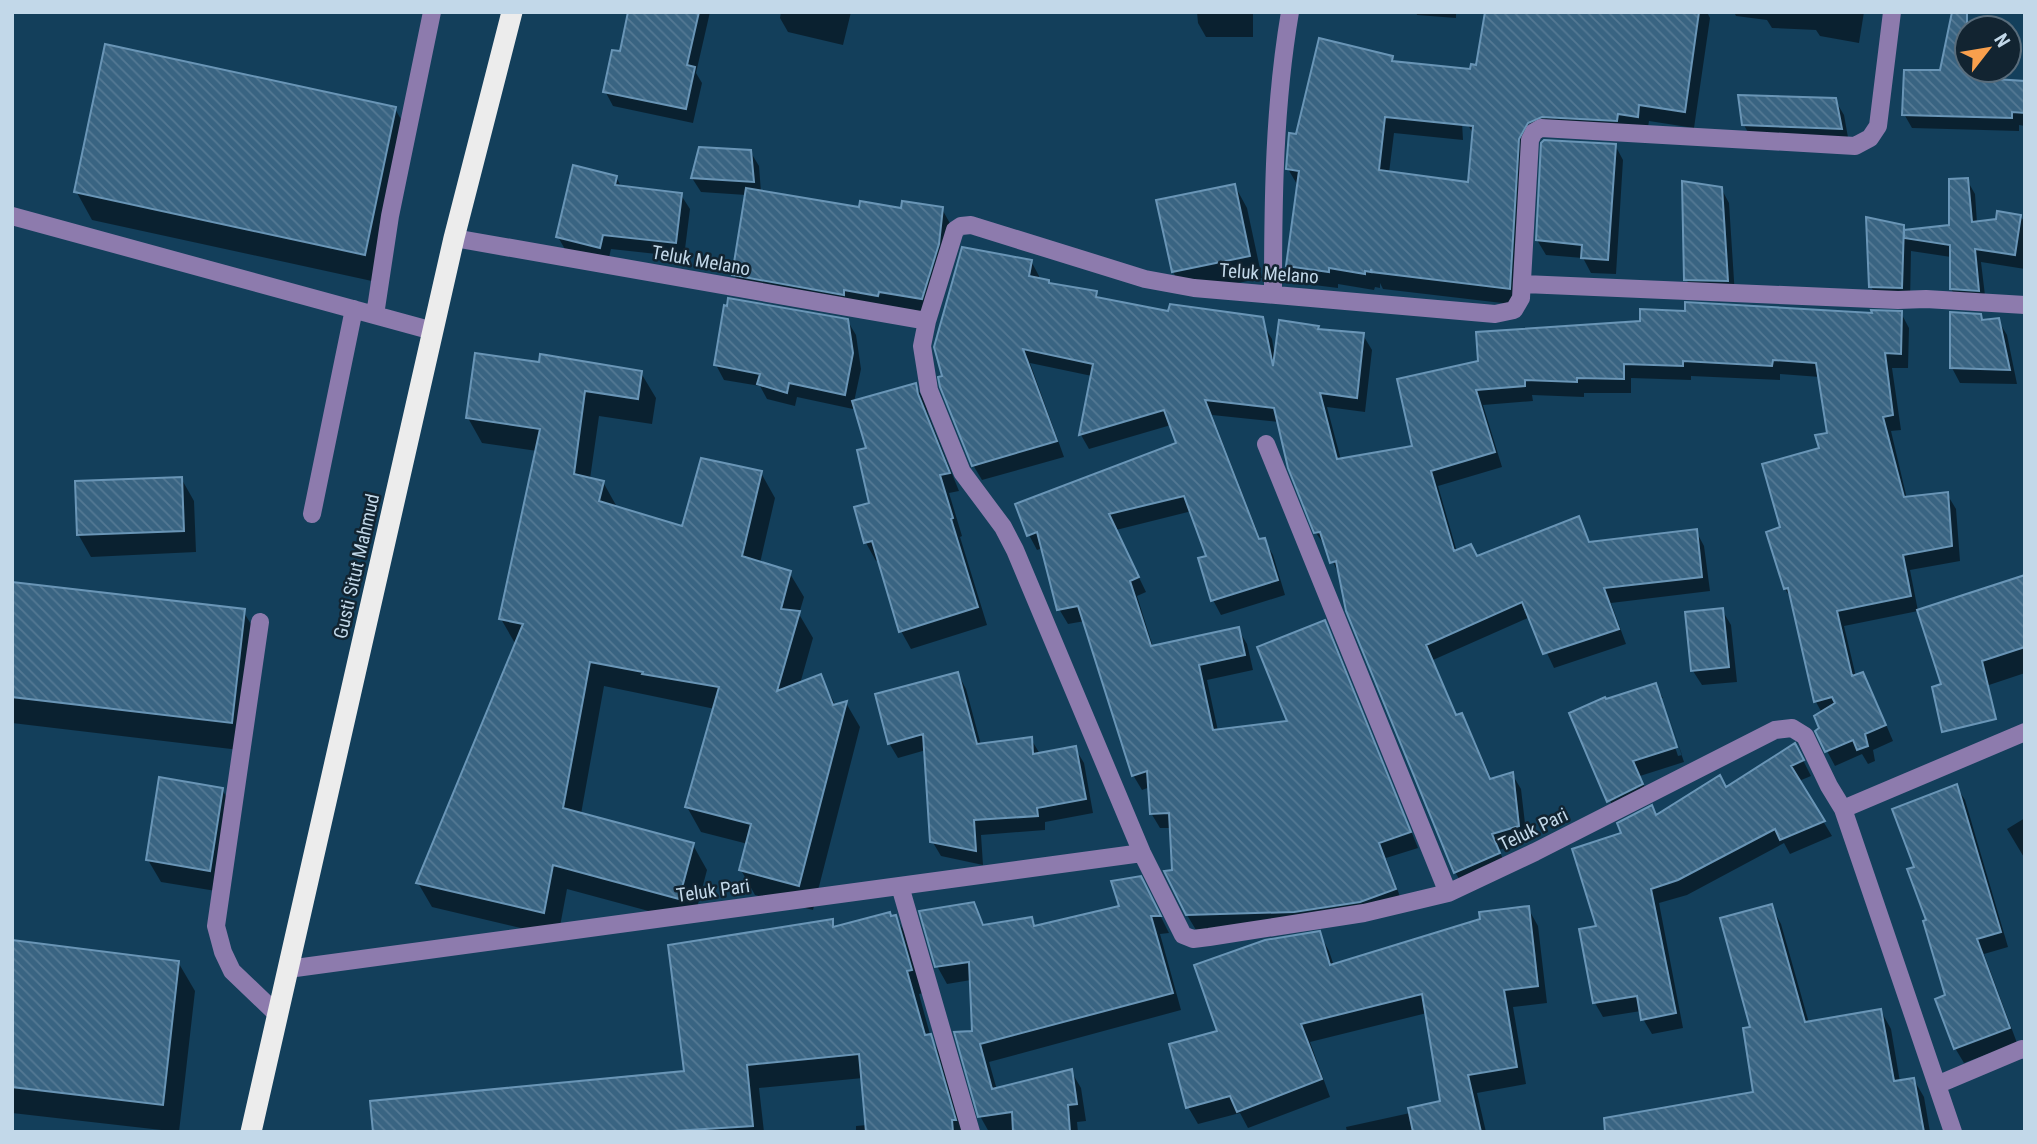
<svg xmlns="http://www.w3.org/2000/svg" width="2037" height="1144" viewBox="0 0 2037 1144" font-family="'Roboto Condensed',sans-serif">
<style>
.shadow{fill:#0007}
.building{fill:url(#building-back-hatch);stroke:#6995b6;stroke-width:2;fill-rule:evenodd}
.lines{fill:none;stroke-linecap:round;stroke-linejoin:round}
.minor{stroke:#8d7bad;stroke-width:18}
.highway{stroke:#ececec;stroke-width:21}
.labels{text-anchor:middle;stroke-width:5;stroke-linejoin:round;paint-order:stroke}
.street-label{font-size:19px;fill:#c2d8e9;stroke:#122431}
</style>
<defs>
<pattern id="building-back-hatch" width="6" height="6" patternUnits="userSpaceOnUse" patternTransform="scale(1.75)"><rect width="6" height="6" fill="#396482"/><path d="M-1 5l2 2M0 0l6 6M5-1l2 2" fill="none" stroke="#547994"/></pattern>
</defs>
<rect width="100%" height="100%" fill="#133f5b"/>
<!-- shadow -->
<path class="shadow" d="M630,12h80l-14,61 6,10 -9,40 -80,-17 -8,-15 16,-38z
M781,12h70l-8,33 -55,-13 -8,-14z
M1197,12h56v25h-47l-8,-14z
M1416,12h40v6l-39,-3z
M1487,12h220l3,6 -16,110 -45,-7 -2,12h-95l-15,7 -18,165 -136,-16 -3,-6v5l-5,-1 -1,3 -36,-6v4l-40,-5 -10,-17 10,-80 -10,-17 9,-34 95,-78 3,6 65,23 3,54 -69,-7 -5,40 81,11 4,-49 -6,-10z
M1734,12h130l-5,31 -39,-7 -4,-6 -44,-2 -5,-8 -31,-4z
M1967,38v32h39l-2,11 21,2v43l-6,-1v6l-107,-3 -8,-14 37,-39z
M1835,100l9,15 5,28 -97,-3 -8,-15z
M395,109l17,29 -31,145 -289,-63 -16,-29z
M1615,145l8,15 -7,114 -25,-1 -8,-15 -37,-3 -9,-15z
M750,151l9,15 2,26 99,17h82l10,18 -20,89 -188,-23 -10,-18 12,-80 -45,-3 -9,-14z
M616,177l6,11 59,7 9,14 -6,48 -73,-8 -3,13 -42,-11 -8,-14z
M1967,180l8,14 2,29 43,-6 5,4v48l-44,-7 5,42 -27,-2 -8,-13v-32l-40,-6 -1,52 -30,-1 -9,-15 32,-61 3,6 45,-6z
M1235,186l12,22 15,70 -76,16 -13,-22 -14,-70z
M1721,188l8,15 6,93 -40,-2 -9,-15z
M1031,261l8,15v4l11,5 46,8 4,6 70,14 92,10 10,16 3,18 43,-30 2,4 43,4 9,15 -7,62 -38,-5 14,53 73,-13 -15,-67 502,-67 8,15 -1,40h-16l9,62 -10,1 16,68 40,-5 9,15 4,52 -50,9 8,41 -74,15 12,51 6,-3 9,15 22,52 -20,9 2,11 -7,3 -6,-10 -27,12 -8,-15 -6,-22 1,-16 -6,-11 -22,-99 -9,-14 -17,-56 14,-5 47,-94 -9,-57 -40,-3v6l-89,-4v4l-60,-2v15h-47v4l-52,-2 1,6 -50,4 19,62 -64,19 19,66 20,5 101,-39 13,26 105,-13 8,15 6,45 -99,12 15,41 -72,24 -24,-51 -97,43 24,57 5,-2 8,15 22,50 20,-6 9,15 6,52 -28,9 8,18 -43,19 -9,-15 -115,-295 -14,-30 -10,-14 -37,-111 -67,-7 49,126 3,-1 9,15 12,40 -64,20 -8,-15 -5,-43 -16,-46 -76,19 30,62 -9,4 16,51 85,-18 9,15 6,26 -46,10 11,51 71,-9 35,-100 9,15 85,211 -32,10 17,47 -207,25 -9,-15 -13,-44 -3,-43h-11l-9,-15 -1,-26 -8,3 -9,-15 -48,-154 -17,3 -9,-15 -16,-61 -6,2 -8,-15 149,-91 -7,-19 -82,24 -8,-14 11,-59 -62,-13 34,94 -82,23 -9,-15 -29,-88z
M1980,315l4,7 14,-2 9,15 10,49 -57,-1 -8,-15z
M847,320l9,15 5,34 -7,33 61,-17 11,18 2,11 31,77 -10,2 13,43 -2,1 27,88 -76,24 -10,-18 -22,-71 -3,1 -10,-18 -10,-35 15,-4 -3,-55 -14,-46 -1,6 -56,-12 -2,9 -28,-7 -7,-13 -36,-6 -8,-15z
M541,364l100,9 15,25 -4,26 -53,-8 -9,63 13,3 14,25 67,21 77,-55 14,25 -15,65 29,9 15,25 -5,17 14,24 -13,46 20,-8 16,30 10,-3 14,24 -47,183 -58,-15 -14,-25 7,-26 -47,-12 -14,-25 28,-98 -111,-23 -23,128 112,31 14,25 -14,53 -126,-34 -9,48 -126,-30 -14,-24 98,-238 -15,-26 36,-168 -55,-8 -14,-25z
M181,478l13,23 2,51 -105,5 -13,-23z
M2025,577v96l-72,24z
M12,584l231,27 17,28 -12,112 -236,-28z
M1722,610l9,15 6,57 -35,3 -9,-14z
M958,674l8,15 15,56 50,-6 9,15 35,-6 9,15 9,50 -48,9v8l-64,5 2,30 -42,-9 -9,-15 -6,-91 -28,8 -9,-15z
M1655,685l8,13h-4l19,58 4,-1 -19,-56 21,63 -44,14 10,24 -33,16 -46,-102z
M1796,746l15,30 -12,5 33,55 -42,18 -6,-11 -97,52 -28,8 24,125 -31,6 -9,-15 -2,-8 -38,6 -8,-14 3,-76 25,-93 34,-17 69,-28z
M1956,786l9,14 43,147 -24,7 33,89 -53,20 -9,-15 -7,-52 -32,-128z
M222,789l12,22 -12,81 -61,-10 -13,-22z
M2025,818v41l-18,-30z
M1150,895l19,38 -9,1 21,76 -192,52 8,28 74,-19 10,17 5,33 -9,1 1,10h-89l-9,-16 -9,-136 -24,4 -10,-18 36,-62 12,22 46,-7 5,8 86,-19z
M1771,906l10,18 28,99 72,-12 10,18 9,53 14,-2 10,17 6,35h-292l117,-39 -2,-65z
M1528,908l10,18 9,77 -34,4 13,77 -49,9 9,39h-139l-1,-5 64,-14 32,-11 -15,-89 -117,29 20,55 -82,31 -8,-15 -42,11 -10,-17 31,-74 100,-100 10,18 5,15z
M896,917l13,23 15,53 -5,1 12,44 13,22 20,72h-108v-6l11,-1 -4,-47 -104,10 5,44h-390l312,-60 146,-151 4,8z
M12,942l166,20 17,29 -16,141 -167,-19z"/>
<!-- building -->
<path class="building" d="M628,12h71l-12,53 8,2 -9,42 -83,-17 9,-42 8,1z
M1485,12h214l-14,100 -46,-7 -1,12 -20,-3 -1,7 -75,-4 -14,6 -9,16 -9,150 -138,-17 -1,-3v3l-6,-1v3l-36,-6v4l-43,-6 13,-95 -13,-2 3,-36 7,1 23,-96 74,18 -1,5 78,8 1,-5 5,1zM1385,117l88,9 -5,56 -89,-12z
M1952,12h15v58h29l-1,9 30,2v32l-13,-1v6l-110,-3 2,-45h36z
M105,44l291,63 -31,148 -291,-63z
M1738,95l98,3 6,31 -100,-4z
M1544,140l72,4 -8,116 -27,-2 1,-13 -46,-5 5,-97z
M699,147l52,3 3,32 -63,-4z
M573,165l44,11 -2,9 67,8 -6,50 -73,-8 -3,13 -44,-11z
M1968,178l4,44 24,-3 1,-8 24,4 -6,40 -40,-6 4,42 -29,-2v-44l-46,-7v-8l45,-5v-46z
M1682,181l40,6 6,94 -44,-1z
M1235,184l15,72 -78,16 -16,-72z
M746,188l113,19 1,-6 41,7 1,-7 41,6 -4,37 -17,55 -43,-7 -1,4 -34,-6v5l-112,-20z
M1866,217l38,8 -2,63 -33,-1z
M962,247l70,13 -3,16 20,4v3l48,8 -1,6 72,14 2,-7 93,13 10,49 6,-46 40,6 -1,3 46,4 -7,65 -37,-5 17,66 75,-13 -15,-67 81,-18 -2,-29 164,-11v-12l45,2v-9l187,11 -1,-3 31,1 -1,43 -16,-1 8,62 -10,2 21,80 44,-5 4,54 -49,9 8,41 -74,15 15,65 11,-4 23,53 -21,9 3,12 -11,4 -4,-10 -28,12 -10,-21 4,-3 -5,-12 21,-13 -3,-6 -18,5 -26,-114 -4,1 -18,-57 14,-5 -18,-63 57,-16 -4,-13 12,-2 -11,-70 -43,-3 -1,6 -89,-5v5l-59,-2v15l-47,-1v4l-52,-2v6l-49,4 19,62 -64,19 23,80 17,-7 6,12 102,-40 10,26 108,-13 5,48 -98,11 15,41 -76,25 -21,-52 -96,43 30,70 6,-2 28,66 23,-7 6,54 -27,8 8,19 -46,20 -108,-262 -10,-50 -6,2 -10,-31 -6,1 -26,-65 -14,-60 -69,-8 54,139 6,-1 13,42 -67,21 -13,-43 8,-2 -22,-60 -75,18 30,63 -9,4 21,65 88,-19 6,28 -46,10 14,65 74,-9 -30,-74 68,-27 86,212 -32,11 17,46 -36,13 -66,10 -108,3 -22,-44 8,-1 -3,-57 -19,1 -3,-43 -15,5 -54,-170 -21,4 -20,-78 -10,4 -12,-32 161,-61 -12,-33 -85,25 14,-71 -70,-15 34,92 -85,25 -32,-79 -2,-10 4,-1 -8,-29z
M728,298l120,21 5,34 -8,42 -56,-12 -2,10 -30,-9 3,-10 -46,-9 10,-60 3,1z
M1950,312l31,2 1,6 17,-2 11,52 -60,-2z
M475,353l64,9 1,-8 102,17 -4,28 -53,-8 -11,83 30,7 -5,20 83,25 19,-68 61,13 -20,85 49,15 -10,38 19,2 -23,80 44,-17 12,31 14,-4 -48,185 -60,-16 12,-46 -66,-17 34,-120 -77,-13 1,-2 -53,-10 -27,146 131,35 -15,56 -126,-34 -9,48 -128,-30 107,-259 -24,-5 41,-190 -74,-11z
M916,383l2,11 32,79 -10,2 13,43 -2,1 27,88 -79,25 -27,-91 -8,2 -10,-36 15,-4 -12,-53 9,-2 -14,-47z
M182,477l2,54 -107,4 -2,-54z
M2025,575v72l-43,14 14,58 -54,13 -10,-45 9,-3 -24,-74z
M12,582l233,27 -13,114 -220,-26z
M1723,608l6,59 -38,4 -6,-59z
M958,672l19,72 55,-7 1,17 43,-8 10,53 -49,9 1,8 -64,4 2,31 -46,-9 -7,-108 -35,10 -13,-50z
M1656,683l21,64 -44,14 10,23 -36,18 -38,-89 36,-16 1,2z
M1795,743l9,17 -13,6 34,55 -45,19 -5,-11 -97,51 -27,9 25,124 -35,7 -4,-24 -44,7 -14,-74 17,-3 -24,-77 49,-16 -4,-10 35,-18 4,10 64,-40 6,12z
M159,777l64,11 -13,83 -64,-11z
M1957,784l44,148 -24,7 33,89 -56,21 -19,-50 10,-4 -22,-74 3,-1 -19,-51 7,-2 -22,-58z
M1141,876l20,40h-10l22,77 -193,51 12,45 80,-20 5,35 -9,1 2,27h-57l-1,-20 -34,5 -24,-85 18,-1 -3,-69 -34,5 -16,-56 55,-9 9,23 49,-8 2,9 85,-20 -8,-25z
M1772,904l33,118 76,-13 13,72 20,-3 10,54h-319l-1,-14 149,-26 -10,-64 7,-1 -30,-109z
M1529,906l9,80 -34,4 13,77 -49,8 13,57h-68l-5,-24 32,-7 -18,-107 -121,30 21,55 -85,33 -7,-16 -44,12 -17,-64 48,-13 -23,-66 71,-25 55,-9 10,34 150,-46 -1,-7z
M890,912l1,4 5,-1 16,55 -5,1 18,64 6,-1 25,86h-4l1,12h-87l-7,-78 -112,11 6,61 -96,6h-284l-3,-31 314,-30 -16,-126 165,-26v8z
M12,940l167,21 -16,144 -151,-18z"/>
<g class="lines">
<!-- minor -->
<path class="minor" d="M12,216l421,115
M454,238l473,83 28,-91 6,-4 10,-1 174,54 49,9 301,26 19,-4 7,-12 9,-158 4,-8 7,-4 314,18 15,-8 8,-12 14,-114
M1523,284l375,16 28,-1 99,6
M1273,294c0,-95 1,-188 17,-282
M375,315l15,-99 42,-204
M927,321l-5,25 7,44 33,82 41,55 12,23 127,303 41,82 10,4 16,-2 155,-24 84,-20 87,-41 240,-122 17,-2 13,8 24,50 14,23 110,323
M1266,444l182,449
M312,514l42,-205
M260,622l-44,304 7,26 9,19 46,44
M1843,809l182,-77
M900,886l71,246
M288,969l854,-116
M1939,1084l83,-35 3,1"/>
<!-- highway -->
<path class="highway" d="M251,1132l203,-894 58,-226"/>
</g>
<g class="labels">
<!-- street labels -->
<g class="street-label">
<text transform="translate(701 260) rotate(10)" y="7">Teluk Melano</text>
<text transform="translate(1269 273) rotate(4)" y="7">Teluk Melano</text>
<text transform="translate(356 566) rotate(-77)" y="7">Gusti Situt Mahmud</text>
<text transform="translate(1533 829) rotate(-26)" y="7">Teluk Pari</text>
<text transform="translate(713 890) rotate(-8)" y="7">Teluk Pari</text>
</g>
</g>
<!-- border -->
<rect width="2037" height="1144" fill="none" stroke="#c2d8e9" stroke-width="28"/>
<!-- north arrow -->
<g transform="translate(1988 49) rotate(59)"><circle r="33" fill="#122431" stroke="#586c7b" stroke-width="2"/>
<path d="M0-5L12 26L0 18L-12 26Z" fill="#f9a04d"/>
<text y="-10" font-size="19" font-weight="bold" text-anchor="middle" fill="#c2d8e9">N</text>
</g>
</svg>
